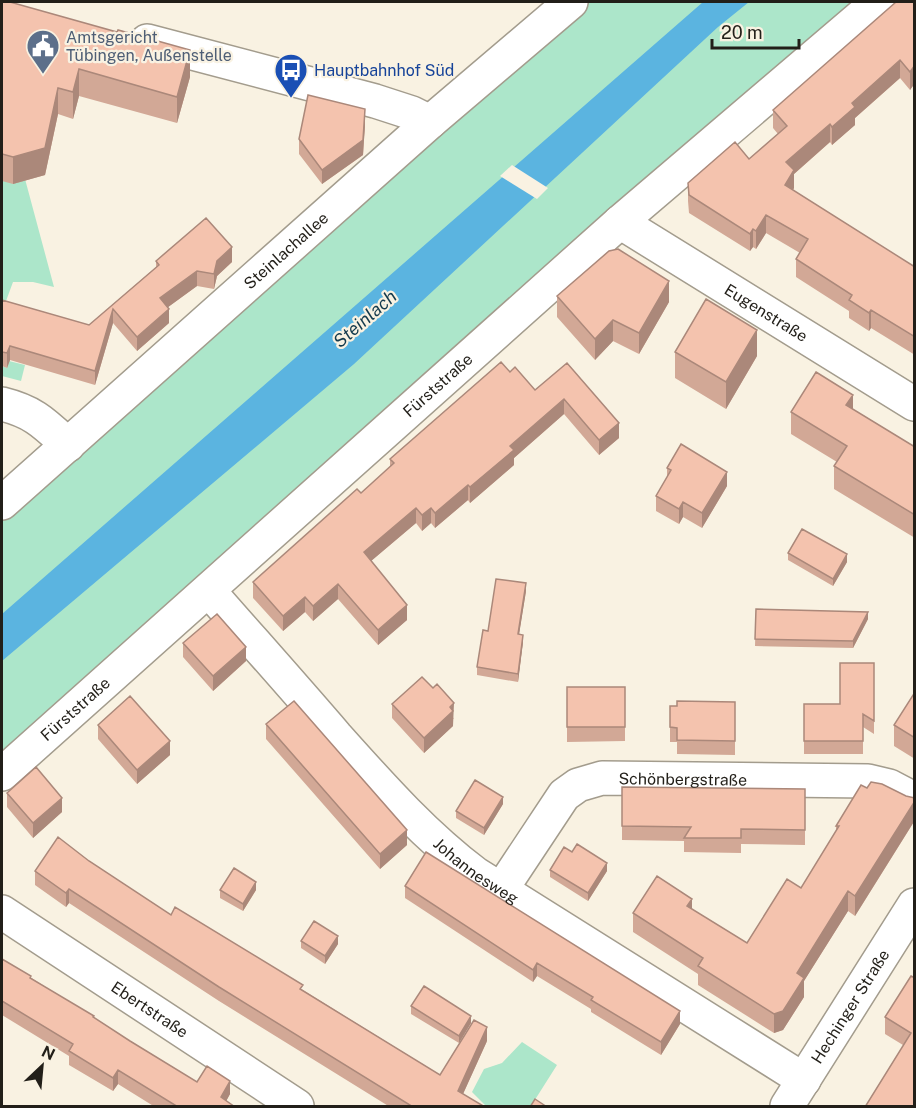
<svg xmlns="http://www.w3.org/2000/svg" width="916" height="1108" viewBox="0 0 916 1108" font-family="'Public Sans',sans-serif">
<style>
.green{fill:#ace6ca}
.water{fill:#5bb4e0}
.pier{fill:#f9f2e2}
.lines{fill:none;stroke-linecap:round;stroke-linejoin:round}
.street-casing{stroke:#a39c8d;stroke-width:36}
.secondary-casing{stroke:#a39c8d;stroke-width:36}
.street{stroke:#fff;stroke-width:33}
.secondary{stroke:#fff;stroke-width:33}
.wall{fill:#d2a896}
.shaded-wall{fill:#ab887a}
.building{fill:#f4c3ae;stroke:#ab887a;stroke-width:1.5}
.labels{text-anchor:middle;stroke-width:4.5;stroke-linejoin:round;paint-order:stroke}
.service-label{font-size:16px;fill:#4e5e75;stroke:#f9f2e2;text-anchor:start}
.transit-label{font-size:16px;fill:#164399;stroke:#f9f2e2;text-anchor:start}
.street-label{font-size:16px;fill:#221f19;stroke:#f9f2e2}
.water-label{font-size:18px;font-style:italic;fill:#133a4d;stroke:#f9f2e2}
</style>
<rect width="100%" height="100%" fill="#f9f2e2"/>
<!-- green -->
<path class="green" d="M568,2h310l-876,772v-271z
M2,173l23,6 29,108 -21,-5h-20l-7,19 -4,2z
M9,361l16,4 -4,16 -19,-5v-10l5,2z
M522,1042l35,23 -26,41h-45l-14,-14 12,-23 18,-6z"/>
<!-- water -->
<path class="water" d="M703,2h46l-31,25 -364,337 -352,297v-47z"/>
<!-- pier -->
<path class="pier" d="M512,165l36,23 -11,11 -37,-23z"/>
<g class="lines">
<!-- street casing -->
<g class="street-casing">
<g id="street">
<path d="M147,41l228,60 37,12 18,9"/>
<path id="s1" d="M620,222l294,182"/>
<path d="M2,404c32,8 42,19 66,41"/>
<path id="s2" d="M2,503l428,-381 141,-120"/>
<path id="s3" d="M209,591c42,48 85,96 127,145 44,49 87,98 140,138l328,206"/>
<path id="s4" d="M2,774l618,-552 258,-220"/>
<path id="s5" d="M501,890l63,-95 14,-10 24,-7 266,3 21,5 25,13"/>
<path id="s6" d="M2,912l295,194"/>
</g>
</g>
<!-- secondary casing -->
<g class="secondary-casing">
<g id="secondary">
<path id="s7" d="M787,1106l127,-201"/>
</g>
</g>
<!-- street -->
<use href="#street" class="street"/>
<!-- secondary -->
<use href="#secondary" class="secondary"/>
</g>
<!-- wall -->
<path class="wall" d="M2,2l188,75 -13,46 -98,-27 -6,23 -15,-5 -13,61 -32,9 -11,-3z
M915,2v81l-5,7 -10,-12 -45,40v7l-23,20 -2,-3 -36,32v14l-1,2 122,77v88l-44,-27 -2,3 -20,-13v-7l-53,-34v-18l4,-6 -34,-20 -10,16 -3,-2 -3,4 -61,-38 -1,-12v-18l61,-24 29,-25 -5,-6v-18z
M365,124l-2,31 -41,29 -23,-30v-15z
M156,261l76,1 -15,14 -3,13 -17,-3 -29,21 1,16 -32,28 -24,-28 -18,62 -85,-25 -3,8 -5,-2v-66l87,25 67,-58z
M557,296l112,6 -30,52 -26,-13 -18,19 -38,-43z
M675,352l82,4 -31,53 -51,-31z
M567,363l52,75 -20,17 -35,-41 -50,44v7l-44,38 -2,-3 -33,28 -4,-5 -9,8 -6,-8 -45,38 36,59 -29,25 -40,-46 -25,22 -8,-9 -22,19 -30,-33v-16l108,-89 29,-26v-8l120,-87 25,18z
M853,409l62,38v91l-81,-49v-23l3,-4 -46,-28v-22z
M667,468l60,18 -25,42 -19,-11 -4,7 -23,-13v-15l11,-18z
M788,553l59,9 -14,24 -45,-26z
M526,591l-7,43 4,8 -5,40 -41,-7v-8l11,-36z
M756,609l112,10 -15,29 -98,-2z
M183,643l63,18 -33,30 -30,-34z
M874,663v71l-11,-7v27h-59v-50h36z
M567,687h58v54l-58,1z
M915,692v67l-21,-13v-21z
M735,702v53l-58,-1v-12h-7v-36h7z
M392,704l62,14 -1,1v7l-29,27 -32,-35z
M266,724l141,121 -27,24 -114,-130z
M98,725l72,30 -33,29 -39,-45z
M622,787l183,2v56l-64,-1v9l-57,-1v-11l-62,-1z
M867,788l48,10v22l-60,96 -7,-5 -44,70v16l-21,33 -9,3 -76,-48v-11l-65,-42v-19l59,-4 55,34 54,-55 35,-56v-6z
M7,793l55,19 -29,26 -26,-31z
M503,804l-19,31 -28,-17v-7z
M572,852l35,19 -19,30 -38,-24v-7z
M89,861l82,54 132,75 137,85 47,-34 -24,53 22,13h-95l-171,-106 -150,-98 -3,4 -31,-22v-14z
M405,886l275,138 -19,31 -70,-43v-3l-54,-33 -4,6 -128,-84z
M220,890h36l-13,21 -23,-13z
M301,941l37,3 -13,20 -24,-16z
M2,959l128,82 67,41 33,12 -4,7 9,6h-80l-37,-23 -5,7 -44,-26v-9l-67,-41z
M915,978v129l-12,-62 -18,-11v-17z
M411,1006l60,17 -12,20 -48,-29z"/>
<!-- shaded-wall -->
<path class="shaded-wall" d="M190,50v27l-13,46v-26z
M900,60v18l-45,40v7l-23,20v-18l20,-24z
M915,65v18l-5,7v-18z
M79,69v27l-6,23v-27z
M58,88v26l-13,61 -32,9v-27z
M365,109v15l-2,31 -41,29v-14z
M830,124v18l-36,32v14l-9,15 1,-41z
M766,215v18l-10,16v-18z
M753,229v18l-3,4v-17z
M232,247v15l-15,14 -3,13v-15l3,-13z
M197,271v15l-37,27v-15z
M669,281v21l-30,52v-21z
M113,309v14l-18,62v-14z
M169,309v14l-32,28v-14z
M871,310v18l-2,3v-18z
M613,320v21l-18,19v-21z
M757,330v26l-31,53v-27z
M10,346v14l-3,8v-15z
M853,395v22l-7,-12z
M564,399v15l-50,44v7l-44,38v-16l40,-41z
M619,423v15l-20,17v-15z
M727,472v14l-25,42v-15z
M468,485v15l-33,28v-15z
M683,502v15l-4,7v-15z
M416,508v15l-52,44v-15z
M431,508v15l-9,8v-16z
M847,554v8l-14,24v-7z
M526,583v8l-8,50v-7z
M338,584v15l-25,22v-15z
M305,597v15l-22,19v-15z
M407,605v15l-29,25v-15z
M868,612v7l-15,29v-7z
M523,635v7l-5,40v-8z
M246,647v14l-33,30v-15z
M454,703l-1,23 -29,27v-15z
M170,741v14l-33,29v-14z
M503,797v7l-19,31v-7z
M62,798v14l-29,26v-15z
M915,801v19l-60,96v-20z
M407,830v15l-27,24v-15z
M607,863v8l-19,30v-8z
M256,882v8l-13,21v-7z
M69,889v14l-3,4v-14z
M848,891v20l-44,70v16l-21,33 -9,3v-19l23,-41z
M692,899v19l-5,-12z
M338,936v8l-13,20v-8z
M537,963v13l-4,6v-12z
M680,1011v13l-19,31v-13z
M471,1016v7l-12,20v-7z
M487,1027v14l-29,64v-14z
M118,1070v14l-5,7v-13z
M230,1081v13l-7,13 -2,-10z"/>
<!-- building -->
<path class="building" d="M2,2h8l107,30 1,-2 72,20 -13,47 -98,-28 -6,23 -15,-4 -13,60 -32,9 -11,-3z
M896,2h19v63l-5,7 -10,-12 -48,43 3,4 -23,20 -2,-3 -44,38 8,8 -9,15 130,82v70l-44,-27 -2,3 -20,-13 3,-5 -56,-36 12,-20 -42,-24 -10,16 -3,-2 -3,5 -61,-39 -1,-12 47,-41 14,17 38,-33 -14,-16z
M308,95l57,14 -2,31 -41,30 -23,-31z
M206,218l26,29 -15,14 -3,13 -17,-3 -37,27 9,11 -32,28 -24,-28 -18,62 -85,-25 -3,7 -5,-1v-52l87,25 70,-60 -3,-4z
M618,249l51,32 -30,52 -26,-13 -18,19 -38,-43 52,-45z
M706,299l51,31 -31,52 -51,-30z
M501,362l9,10 5,-5 20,23 32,-27 52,60 -20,17 -35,-41 -54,47 4,4 -44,37 -2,-2 -33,28 -4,-5 -9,7 -6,-7 -52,44 43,53 -29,25 -40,-46 -25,22 -8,-9 -22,19 -30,-34 104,-93 4,4 33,-30 -4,-4z
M816,372l37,23 -7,10 69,42v68l-81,-49 13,-20 -56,-34z
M681,444l46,28 -25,41 -19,-11 -4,7 -23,-13 15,-26 -4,-2z
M802,529l45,25 -14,25 -45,-26z
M496,579l30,4 -8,51 5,1 -5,39 -41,-7 6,-37 5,1z
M756,609l112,3 -15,29 -98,-2z
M217,614l29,33 -33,29 -30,-33z
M840,663h34v58l-11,-7v27h-59v-37h36z
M422,677l11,11 4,-4 17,19 -4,4 3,4 -29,27 -32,-34z
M567,687h58v40h-58z
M915,692v46l-21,-13z
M130,696l40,45 -33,29 -39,-45z
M294,701l113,129 -27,24 -114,-130z
M677,701l58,1v39l-58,-1v-12l-7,-1v-21h7z
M36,767l26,31 -29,25 -26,-30z
M475,780l28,17 -19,31 -28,-17z
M871,782l11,2 24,12 9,2v3l-60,95 -7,-5 -51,82 7,5 -21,33 -9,3 -76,-48 5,-8 -70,-45 24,-37 35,23 -5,7 60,37 40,-64 14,9 38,-62h-3l25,-41 6,3z
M622,787l183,2v41l-64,-1v9h-57l7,-11 -69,-1z
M58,837l31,24 82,54 4,-8 128,78 -3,4 140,86 34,-55 13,7 -29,64 27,16h-72l-194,-120 -150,-98 -3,4 -31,-22z
M577,844l30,19 -19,30 -38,-23 14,-23 8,5z
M426,852l254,159 -19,31 -70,-42 2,-3 -56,-34 -4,7 -128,-84z
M234,868l22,14 -13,22 -23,-14z
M314,921l24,15 -13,20 -24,-15z
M2,959l29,17 -1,2 64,38 -1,1 37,24 67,41 10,-16 23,15 -9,16 14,10h-57l-60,-37 -5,8 -44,-27 4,-7 -71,-43z
M911,976l4,2v129h-50l46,-74 -26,-16z
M424,986l47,30 -12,20 -48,-30z
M535,1099l12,8h-17z"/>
<!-- icons -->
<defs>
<g id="civic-pin" transform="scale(1.725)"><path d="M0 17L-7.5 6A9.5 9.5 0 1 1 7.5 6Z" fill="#5c6f8a" stroke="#f9f2e2"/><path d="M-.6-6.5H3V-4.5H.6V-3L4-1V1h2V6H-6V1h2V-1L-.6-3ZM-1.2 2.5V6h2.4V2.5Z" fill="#fff"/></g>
<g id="bus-pin" transform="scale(1.725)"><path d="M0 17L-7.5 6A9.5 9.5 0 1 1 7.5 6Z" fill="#1a4fb4" stroke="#f9f2e2"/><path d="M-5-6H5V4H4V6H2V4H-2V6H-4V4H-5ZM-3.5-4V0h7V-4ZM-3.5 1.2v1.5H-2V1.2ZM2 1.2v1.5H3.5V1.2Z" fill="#fff"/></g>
</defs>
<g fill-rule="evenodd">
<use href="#civic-pin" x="43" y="46"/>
<use href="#bus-pin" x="291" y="70"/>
</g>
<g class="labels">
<!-- service labels -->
<g class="service-label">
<text x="66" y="43">Amtsgericht<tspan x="66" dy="18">Tübingen, Außenstelle</tspan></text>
</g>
<!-- transit labels -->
<g class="transit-label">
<text x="314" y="76">Hauptbahnhof Süd</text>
</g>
<!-- street labels -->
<g class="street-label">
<text dy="6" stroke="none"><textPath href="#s2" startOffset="380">Steinlachallee</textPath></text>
<text dy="6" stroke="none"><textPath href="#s1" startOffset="172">Eugenstraße</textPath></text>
<text dy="6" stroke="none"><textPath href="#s4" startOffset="584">Fürststraße</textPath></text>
<text dy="6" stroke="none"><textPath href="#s4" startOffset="98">Fürststraße</textPath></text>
<text dy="6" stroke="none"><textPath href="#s5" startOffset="237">Schönbergstraße</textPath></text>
<text dy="6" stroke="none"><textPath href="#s3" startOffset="388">Johannesweg</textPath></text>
<text dy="6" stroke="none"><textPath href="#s7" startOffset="118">Hechinger Straße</textPath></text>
<text dy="6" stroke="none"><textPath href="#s6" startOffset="177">Ebertstraße</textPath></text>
</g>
<!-- water labels -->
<g class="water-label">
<text transform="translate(365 319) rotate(-41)" y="6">Steinlach</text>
</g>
</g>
<!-- border -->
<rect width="916" height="1108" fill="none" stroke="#221f19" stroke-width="6"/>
<!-- north arrow -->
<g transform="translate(42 1066) rotate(26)" stroke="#f9f2e2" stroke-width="4.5" paint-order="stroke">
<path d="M0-4.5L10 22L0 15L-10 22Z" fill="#221f19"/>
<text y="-9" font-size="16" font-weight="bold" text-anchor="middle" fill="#221f19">N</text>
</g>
<!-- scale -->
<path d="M712 39v9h87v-9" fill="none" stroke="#221f19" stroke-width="3"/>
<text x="721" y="39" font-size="18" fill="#221f19" stroke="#f9f2e2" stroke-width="4.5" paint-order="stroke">20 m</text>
</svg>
